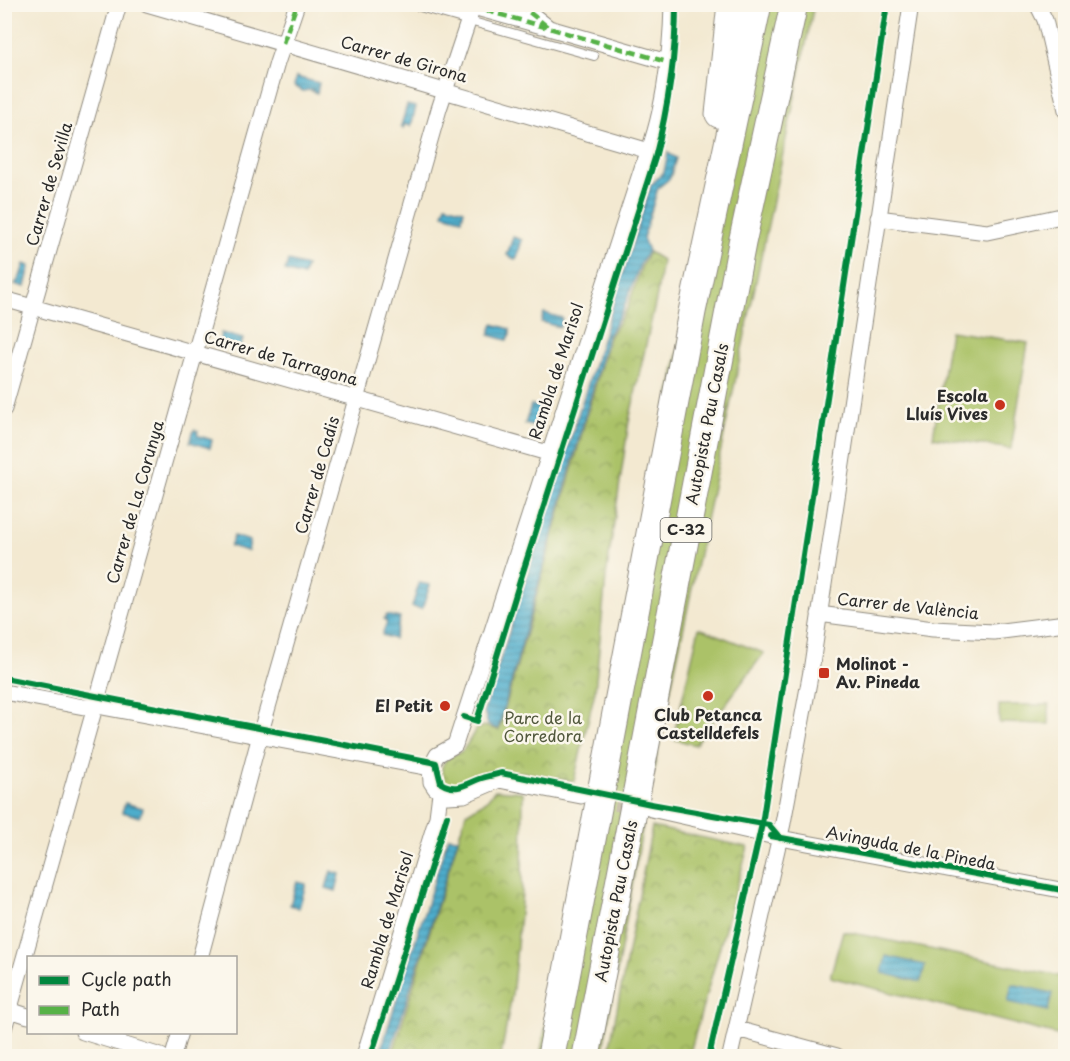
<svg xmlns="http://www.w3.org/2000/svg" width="1070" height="1061" viewBox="0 0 1070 1061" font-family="'Playpen Sans',sans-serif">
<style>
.grass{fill:#abc267;stroke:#6b7649;stroke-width:1.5}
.park{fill:url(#park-crowns);stroke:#6b7649;stroke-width:1.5}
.water{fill:url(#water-rules);stroke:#3c6c7c;stroke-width:1.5}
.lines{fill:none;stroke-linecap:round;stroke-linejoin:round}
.minor-tunnel{stroke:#cbc3b0;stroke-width:15;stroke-dasharray:15 8;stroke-linecap:butt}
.service-casing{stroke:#8f8a7e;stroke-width:10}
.minor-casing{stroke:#8f8a7e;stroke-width:17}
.motorway-casing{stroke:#8f8a7e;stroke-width:29}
.service{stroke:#fff;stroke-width:8}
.minor{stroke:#fff;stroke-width:15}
.motorway{stroke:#fff;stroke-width:27}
.rail{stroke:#2b2b2b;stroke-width:4.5}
.quiet{stroke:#56b246;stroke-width:4.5;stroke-dasharray:9 4.5;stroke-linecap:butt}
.cycleway-casing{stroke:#fbf7ec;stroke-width:10}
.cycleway{stroke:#00873e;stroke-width:6}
.poi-dot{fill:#c8321e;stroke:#fbf7ec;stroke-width:2}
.labels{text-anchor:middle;stroke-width:5;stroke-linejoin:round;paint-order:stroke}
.shield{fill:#fbf7ec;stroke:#696865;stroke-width:1.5}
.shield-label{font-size:15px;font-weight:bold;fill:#2b2b2b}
.street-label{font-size:16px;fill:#2b2b2b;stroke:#fbf7ec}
.poi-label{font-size:16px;font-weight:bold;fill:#2b2b2b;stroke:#fbf7ec;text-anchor:end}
.park-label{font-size:16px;fill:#51583d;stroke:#fbf7ec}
</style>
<defs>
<pattern id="park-crowns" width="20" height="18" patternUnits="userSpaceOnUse" patternTransform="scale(1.5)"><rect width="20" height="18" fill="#abc267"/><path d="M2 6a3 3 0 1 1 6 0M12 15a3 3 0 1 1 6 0" fill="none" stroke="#8b9e55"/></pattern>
<pattern id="water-rules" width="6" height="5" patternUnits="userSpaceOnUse" patternTransform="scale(1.5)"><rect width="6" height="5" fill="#4dadcc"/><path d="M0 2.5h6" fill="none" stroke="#408da6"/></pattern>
</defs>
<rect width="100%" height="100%" fill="#fbf7ec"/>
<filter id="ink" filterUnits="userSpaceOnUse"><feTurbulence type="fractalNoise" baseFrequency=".0167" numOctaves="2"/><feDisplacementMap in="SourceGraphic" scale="12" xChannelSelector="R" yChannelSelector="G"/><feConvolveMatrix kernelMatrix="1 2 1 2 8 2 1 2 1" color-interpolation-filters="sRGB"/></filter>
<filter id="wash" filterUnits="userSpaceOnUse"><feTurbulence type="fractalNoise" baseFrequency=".008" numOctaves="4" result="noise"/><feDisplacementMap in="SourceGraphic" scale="24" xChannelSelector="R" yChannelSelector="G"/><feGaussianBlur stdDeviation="1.35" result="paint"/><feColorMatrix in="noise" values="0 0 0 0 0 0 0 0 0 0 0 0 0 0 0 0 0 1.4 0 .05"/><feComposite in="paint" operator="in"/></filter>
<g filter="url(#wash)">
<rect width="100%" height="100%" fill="#f3e9d1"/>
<!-- grass -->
<path class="grass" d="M746,5h68l-168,802 -44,249h-62z
M950,331l78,12 -17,106 -78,-12z
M699,628l65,25 -69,92 -22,-6z
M999,705h50v19l-50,-1z
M843,931l222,46v60l-235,-60z"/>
<!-- park -->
<path class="park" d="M649,252l13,8 -5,35 -28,126 -23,156 -11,114 -21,90c-31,-5 -65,-14 -95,-8 -12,3 -19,12 -31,13 -8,-10 -10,-21 2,-29 4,-3 10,-3 13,-7 5,-6 9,-14 13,-21l8,-3 15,4 110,-393 18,-28 15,-44z
M495,790l28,2 -1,101 -9,95 -12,68h-109l74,-243 21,-13z
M652,827l96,20 -59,209h-81z"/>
<!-- water -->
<path class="water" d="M296,77l23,6 -2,10 -5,-2 2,-2 -11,2 -9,-5z
M407,105l9,2 -5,19 -6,-2 -2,4 -2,-2z
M668,153l8,5 -6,20 -12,10 -15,50 5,13 -7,11 -18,48 -16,27 -109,392 -10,-4 -4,-14 167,-526 13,-13z
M446,205l18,5 -2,9 -19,-5z
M513,237l9,3 -5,17 -2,2 -8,-4z
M288,261l18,5 -3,10 -18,-5z
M24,264l6,2 -5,21 -10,-3 5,-7z
M544,313l18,5 -2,9 -19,-5z
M493,324l17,5v6l-3,5 -18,-5z
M221,333l22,6 -3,10 -21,-6z
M531,405l10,2 -5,20 -11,-3z
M194,430l4,1 -1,4 15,5 -2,8 -20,-6z
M234,536l16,5 -2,10 -18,-5z
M419,583l11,2 -8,24 -10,-2z
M387,615l13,3 -6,21 -12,-4 5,-13 -3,-3z
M125,803l18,5 -3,9 -18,-5z
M448,837l10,1 -69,218h-10z
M331,871l9,3 -4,17 -10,-3z
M297,882l9,2 -7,24 -9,-3z
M886,956l39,9 -4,17 -39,-9z
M1012,984l40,9 -4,18 -40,-9z"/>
</g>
<g filter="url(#ink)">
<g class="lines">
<!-- minor-tunnel -->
<path class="minor-tunnel" d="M593,799l47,9"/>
<!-- service casing -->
<g class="service-casing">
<path id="service" d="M409,4l185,52"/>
</g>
<!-- minor casing -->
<g class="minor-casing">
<path id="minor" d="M147,4l502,147
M519,4l30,24 118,34
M1037,4l8,16 21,90
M473,7l69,19
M878,218l109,14 79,-17
M4,299l544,154
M4,409l115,-405
M819,614l114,15 61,3 72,-9
M4,692l80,15 13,-1 333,62
M581,796l-82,-16 -35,15 -16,1 -13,-8 -4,-6 -1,-14 7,-13 18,-10 187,-577c21,-48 29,-111 30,-164
M651,809l129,29 286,53
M200,958l62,-230 177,-619 35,-105
M4,1008l24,8
M4,1029l273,-966 20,-59
M737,1029l100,27
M83,1032l78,24
M173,1056l7,-24
M364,1056l73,-239 3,-24
M730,1056l53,-233 28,-152 100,-667"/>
</g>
<!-- motorway casing -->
<g class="motorway-casing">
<path id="motorway" d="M719,114l12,-110
M551,1056l141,-744 66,-308
M586,1056l156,-813 52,-239"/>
</g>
<!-- service -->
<use href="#service" class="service"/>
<!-- minor -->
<use href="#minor" class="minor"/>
<!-- motorway -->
<use href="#motorway" class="motorway"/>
<!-- rail -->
<path class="rail" d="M1064,4l2,8"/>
<!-- quiet -->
<path class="quiet" d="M519,4l30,24 118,34
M473,7l72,20
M283,43l14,-39
M4,1029l5,-20"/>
<!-- cycleway casing -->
<g class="cycleway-casing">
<path id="cycleway" d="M4,678l428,84 4,1 5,20c16,10 25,0 41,-5 6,-2 13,-3 19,-5l150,31 118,21 11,13
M464,717l13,4 43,-140 135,-423c13,-50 21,-102 21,-154
M771,836l291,54 4,-1
M371,1056l76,-240
M709,1056l53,-232 125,-820"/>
</g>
<!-- cycleway -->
<use href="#cycleway" class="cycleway"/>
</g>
</g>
<!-- markers -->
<g class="poi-dot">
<circle cx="1000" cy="405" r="6"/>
<rect x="818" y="667" width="12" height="12" rx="3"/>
<circle cx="708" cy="696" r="6"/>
<circle cx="445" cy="706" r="6"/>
</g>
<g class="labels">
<!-- shield labels -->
<rect class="shield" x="660.5" y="518" width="51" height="24" rx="4.5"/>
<g class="shield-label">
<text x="686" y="535">C-32</text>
</g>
<!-- street labels -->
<g class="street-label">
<text transform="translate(404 59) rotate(16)" y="6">Carrer de Girona</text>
<text transform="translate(49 184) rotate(-74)" y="6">Carrer de Sevilla</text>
<text transform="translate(281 358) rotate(16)" y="6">Carrer de Tarragona</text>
<text transform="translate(556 371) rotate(-72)" y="6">Rambla de Marisol</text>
<text transform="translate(707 424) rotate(-79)" y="6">Autopista Pau Casals</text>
<text transform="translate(317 475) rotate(-74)" y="6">Carrer de Cadis</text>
<text transform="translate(135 502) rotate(-74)" y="6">Carrer de La Corunya</text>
<text transform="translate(908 606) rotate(6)" y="6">Carrer de València</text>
<text transform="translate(911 848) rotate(11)" y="6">Avinguda de la Pineda</text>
<text transform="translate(616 901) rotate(-79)" y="6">Autopista Pau Casals</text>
<text transform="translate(387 920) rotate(-73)" y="6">Rambla de Marisol</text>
</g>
<!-- poi labels -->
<g class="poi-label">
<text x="988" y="402">Escola<tspan x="988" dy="18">Lluís Vives</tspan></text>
<text x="836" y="670" text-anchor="start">Molinot -<tspan x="836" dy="18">Av. Pineda</tspan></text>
<text x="433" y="712">El Petit</text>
<text x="708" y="721" text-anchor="middle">Club Petanca<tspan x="708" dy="18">Castelldefels</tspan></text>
</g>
<!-- park labels -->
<g class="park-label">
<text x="543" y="724">Parc de la<tspan x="543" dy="18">Corredora</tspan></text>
</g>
</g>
<!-- margin -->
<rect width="1070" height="1061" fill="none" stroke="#fbf7ec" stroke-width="24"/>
<!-- legend -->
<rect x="27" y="956" width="210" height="78" fill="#fbf7ec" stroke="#a8a59f" stroke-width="1.5"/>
<rect x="39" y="976" width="30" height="9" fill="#00873e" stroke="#a8a59f" stroke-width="1.5"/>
<text x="81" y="986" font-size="18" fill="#2b2b2b">Cycle path</text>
<rect x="39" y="1006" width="30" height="9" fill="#56b246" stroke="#a8a59f" stroke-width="1.5"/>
<text x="81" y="1016" font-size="18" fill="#2b2b2b">Path</text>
</svg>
